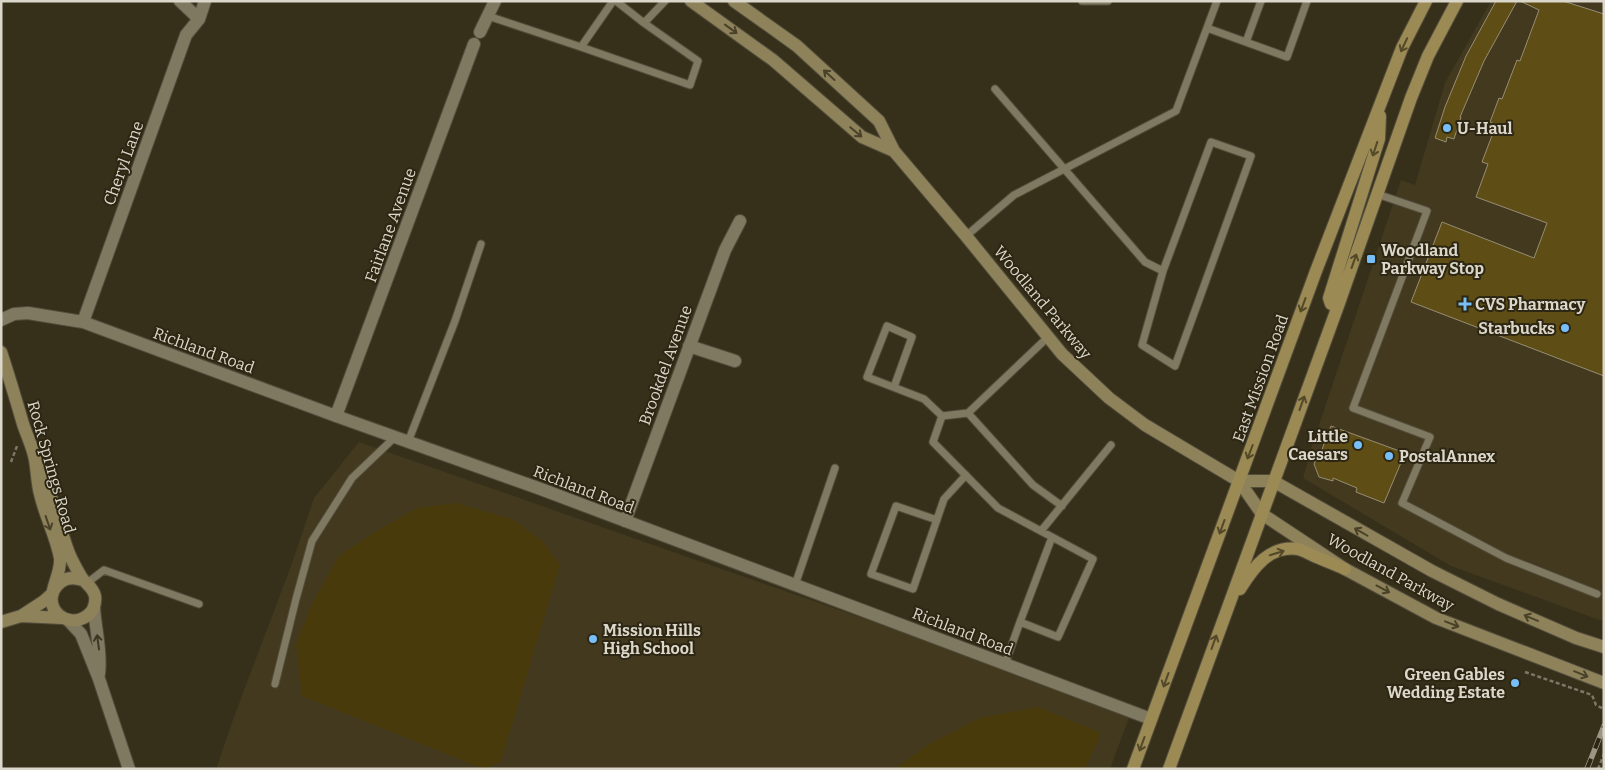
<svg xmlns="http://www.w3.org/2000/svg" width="1605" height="770" viewBox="0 0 1605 770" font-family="Bitter,serif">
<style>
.built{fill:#42391f}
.green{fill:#483a0a}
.building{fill:#5e4d14;stroke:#968e76}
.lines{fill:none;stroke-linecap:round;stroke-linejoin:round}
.lane-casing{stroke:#534d3c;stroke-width:9}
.street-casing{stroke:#534d3c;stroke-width:14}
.secondary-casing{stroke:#534d3c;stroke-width:14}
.primary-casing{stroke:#534d3c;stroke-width:14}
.path{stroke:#7c7766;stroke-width:2.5;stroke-dasharray:4 2.5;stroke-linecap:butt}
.lane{stroke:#807962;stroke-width:7}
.street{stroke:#807962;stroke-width:12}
.secondary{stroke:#8e825b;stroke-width:12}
.primary{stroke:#9c8a54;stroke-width:12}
.rail-casing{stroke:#9b9686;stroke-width:5.5}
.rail{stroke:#2c2612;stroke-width:4;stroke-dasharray:11;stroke-linecap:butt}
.oneway{stroke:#494228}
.oneway2{stroke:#534929}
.oneway3{stroke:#3d3722}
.poi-dot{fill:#78bff7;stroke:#2c2612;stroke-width:2}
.labels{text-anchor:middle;stroke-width:4;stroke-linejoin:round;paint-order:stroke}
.poi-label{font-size:16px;font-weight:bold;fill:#dbd7cb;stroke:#2c2612;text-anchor:start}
.street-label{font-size:16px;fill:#dbd7cb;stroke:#2c2612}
</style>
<rect width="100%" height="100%" fill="#36301b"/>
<!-- built -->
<path class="built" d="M1491,1h113v616l-2,4 -151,-55 -148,-88 9,-32 89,-266 14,5 30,-102z
M359,442l772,270 -21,57h-894l19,-55 56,-148 23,-68z"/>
<!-- green -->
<path class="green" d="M456,503l56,16 30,22 18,23 -59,197 -17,8 -182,-73 -6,-51 15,-39 27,-49 35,-24 44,-25z
M1038,707l63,26 -16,36h-188l1,-3 31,-22 51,-26z"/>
<!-- building -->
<path class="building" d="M1496,1h21l-33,60 -24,56h1l-7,22 -7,-2 -1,5 -11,-4 10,-31 21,-51z
M1520,1h43l41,13v362l-193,-74 31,-80 92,36 13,-35 -71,-26 12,-33 -6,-2 14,-37 -6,-3 9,-24 3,1 15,-39 3,1 19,-51z
M1331,426l74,27 -21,50 -28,-11 1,-4 -24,-10v3l-14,-4 -5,-13 5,-12h2z"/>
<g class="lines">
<!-- lane casing -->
<g class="lane-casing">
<path id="lane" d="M616,1l28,22 21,-22
M1082,1h26
M488,16l93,31 32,-46
M1207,28l80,29 20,-56
M1246,42l15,-41
M581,47l109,38 8,-24 -54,-38
M995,89l150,173 18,9 -21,74 33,21 76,-210 -40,-14 -48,129
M1377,194l50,17 -74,197 77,29 -28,66 104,55 91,36
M966,236l48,-41 162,-84 41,-110
M894,387l18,-50 -25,-11 -20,51 57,22 18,17 26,-3 80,-76
M968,413l65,72 29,21
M942,416l-9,26 65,66 95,51 -35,78 -38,-15 32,-85
M408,442l47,-121 26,-77
M937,520l-41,-14 -25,68 42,15 31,-90 22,-24
M1041,531l70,-86
M87,583l17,-13 95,34
M795,585l40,-117
M1005,664l15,-42
M275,684l21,-85 16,-58 40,-63 43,-41"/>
</g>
<!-- street casing -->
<g class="street-casing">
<path id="street" d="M180,1l19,18
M480,32l15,-31
M1,320l13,-6 14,-1 55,9 253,94 202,72 613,231
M83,322l103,-287 13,-16 6,-18
M689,346l46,15
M336,416l138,-372
M625,521l100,-271 15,-29
M94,606c1,23 8,45 5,68
M68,620l13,14 18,45 30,90"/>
</g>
<!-- secondary casing -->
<g class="secondary-casing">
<path id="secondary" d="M691,1l82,59 89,77 32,14
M734,1l63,45 82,75 15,30 72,85 96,118 47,44 36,27 94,56 23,33 83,55 91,49 168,65
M1,352c8,24 15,48 22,72 4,12 10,24 12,36 2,11 2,23 5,34 5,22 16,42 20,64 2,19 -19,42 -1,57 15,13 39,1 36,-19 -2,-9 -9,-12 -13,-18 -4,-6 -8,-14 -11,-20 -8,-18 -12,-39 -19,-58 -5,-14 -11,-28 -17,-42
M1239,481h34l159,90 66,33 78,34 28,9
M54,590c7,-12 17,-14 29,-10
M21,616l23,-15 9,-8
M1,622l20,-6 41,2"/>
</g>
<!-- primary casing -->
<g class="primary-casing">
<path id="primary" d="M1338,306l-7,-2 -2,-6 50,-159 1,-23
M1240,589c13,-21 29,-44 58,-40 4,1 10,4 14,6 11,5 22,9 33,14
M1133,769l183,-498 86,-223 24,-47
M1169,769l169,-463 73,-208 17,-42 29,-55"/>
</g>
<!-- path -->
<path class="path" d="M11,462l6,-16
M1525,672l67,23 4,10 8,4
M1598,769l6,-15"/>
<!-- lane -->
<use href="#lane" class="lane"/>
<!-- street -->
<use href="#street" class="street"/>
<!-- secondary -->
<use href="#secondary" class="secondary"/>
<!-- primary -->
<use href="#primary" class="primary"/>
<!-- rail casing -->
<g class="rail-casing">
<path id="rail" d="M1587,769l17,-43"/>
</g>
<!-- rail -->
<use href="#rail" class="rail"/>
</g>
<!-- one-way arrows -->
<defs><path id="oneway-shaft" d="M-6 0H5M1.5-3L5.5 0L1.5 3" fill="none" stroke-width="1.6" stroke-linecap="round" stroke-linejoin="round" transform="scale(1.25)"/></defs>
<g class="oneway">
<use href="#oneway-shaft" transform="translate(731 29) rotate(36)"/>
<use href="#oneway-shaft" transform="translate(829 75) rotate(-138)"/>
<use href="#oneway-shaft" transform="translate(856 132) rotate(40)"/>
<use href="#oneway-shaft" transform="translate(48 523) rotate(71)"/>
<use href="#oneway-shaft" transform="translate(1361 532) rotate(-150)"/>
<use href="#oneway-shaft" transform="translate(1383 589) rotate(28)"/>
<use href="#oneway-shaft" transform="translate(1531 618) rotate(-157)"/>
<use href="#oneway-shaft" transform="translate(1452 624) rotate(21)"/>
<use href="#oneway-shaft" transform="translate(1581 674) rotate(22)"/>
</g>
<g class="oneway2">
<use href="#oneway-shaft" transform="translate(1404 45) rotate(115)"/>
<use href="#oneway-shaft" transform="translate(1375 149) rotate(108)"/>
<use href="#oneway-shaft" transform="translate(1354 261) rotate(-71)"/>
<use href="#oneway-shaft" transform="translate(1303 305) rotate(110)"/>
<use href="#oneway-shaft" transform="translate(1302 403) rotate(-70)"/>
<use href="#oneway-shaft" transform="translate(1250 452) rotate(111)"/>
<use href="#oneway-shaft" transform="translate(1222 527) rotate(110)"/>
<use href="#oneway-shaft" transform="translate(1277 553) rotate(-17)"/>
<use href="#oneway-shaft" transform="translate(1214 642) rotate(-70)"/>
<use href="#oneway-shaft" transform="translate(1166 680) rotate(110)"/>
<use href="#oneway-shaft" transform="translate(1142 744) rotate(110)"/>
</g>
<use class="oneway3" href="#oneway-shaft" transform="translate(98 642) rotate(-98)"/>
<!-- markers -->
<g class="poi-dot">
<circle cx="1447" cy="128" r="5"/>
<rect x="1366" y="254" width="10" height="10" rx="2.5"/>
<path d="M1462.5 296.5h5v5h5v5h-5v5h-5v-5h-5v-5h5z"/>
<circle cx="1565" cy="328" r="5"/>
<circle cx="1358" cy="445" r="5"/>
<circle cx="1389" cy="456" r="5"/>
<circle cx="593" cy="639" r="5"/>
<circle cx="1515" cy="683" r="5"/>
</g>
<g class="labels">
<!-- poi labels -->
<g class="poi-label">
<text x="1457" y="134">U-Haul</text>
<text x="1381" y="256">Woodland<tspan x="1381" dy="18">Parkway Stop</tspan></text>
<text x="1475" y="310">CVS Pharmacy</text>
<text x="1555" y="334" text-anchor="end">Starbucks</text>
<text x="1348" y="442" text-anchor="end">Little<tspan x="1348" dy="18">Caesars</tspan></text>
<text x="1399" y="462">PostalAnnex</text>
<text x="603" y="636">Mission Hills<tspan x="603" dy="18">High School</tspan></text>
<text x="1505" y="680" text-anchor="end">Green Gables<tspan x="1505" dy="18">Wedding Estate</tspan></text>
</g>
<!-- street labels -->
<g class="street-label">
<text transform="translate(123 163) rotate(-70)" y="6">Cheryl Lane</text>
<text transform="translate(390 225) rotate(-70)" y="6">Fairlane Avenue</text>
<text transform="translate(1043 302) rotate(50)" y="6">Woodland Parkway</text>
<text transform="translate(204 350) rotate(20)" y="6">Richland Road</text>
<text transform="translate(665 365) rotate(-70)" y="6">Brookdel Avenue</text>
<text transform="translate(1260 378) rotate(-70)" y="6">East Mission Road</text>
<text transform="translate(52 467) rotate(74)" y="6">Rock Springs Road</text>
<text transform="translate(584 489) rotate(21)" y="6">Richland Road</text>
<text transform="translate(1391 572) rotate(29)" y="6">Woodland Parkway</text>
<text transform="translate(963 631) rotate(21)" y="6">Richland Road</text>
</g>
</g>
<!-- border -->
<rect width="1605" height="770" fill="none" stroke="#dbd7cb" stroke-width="5"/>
</svg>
